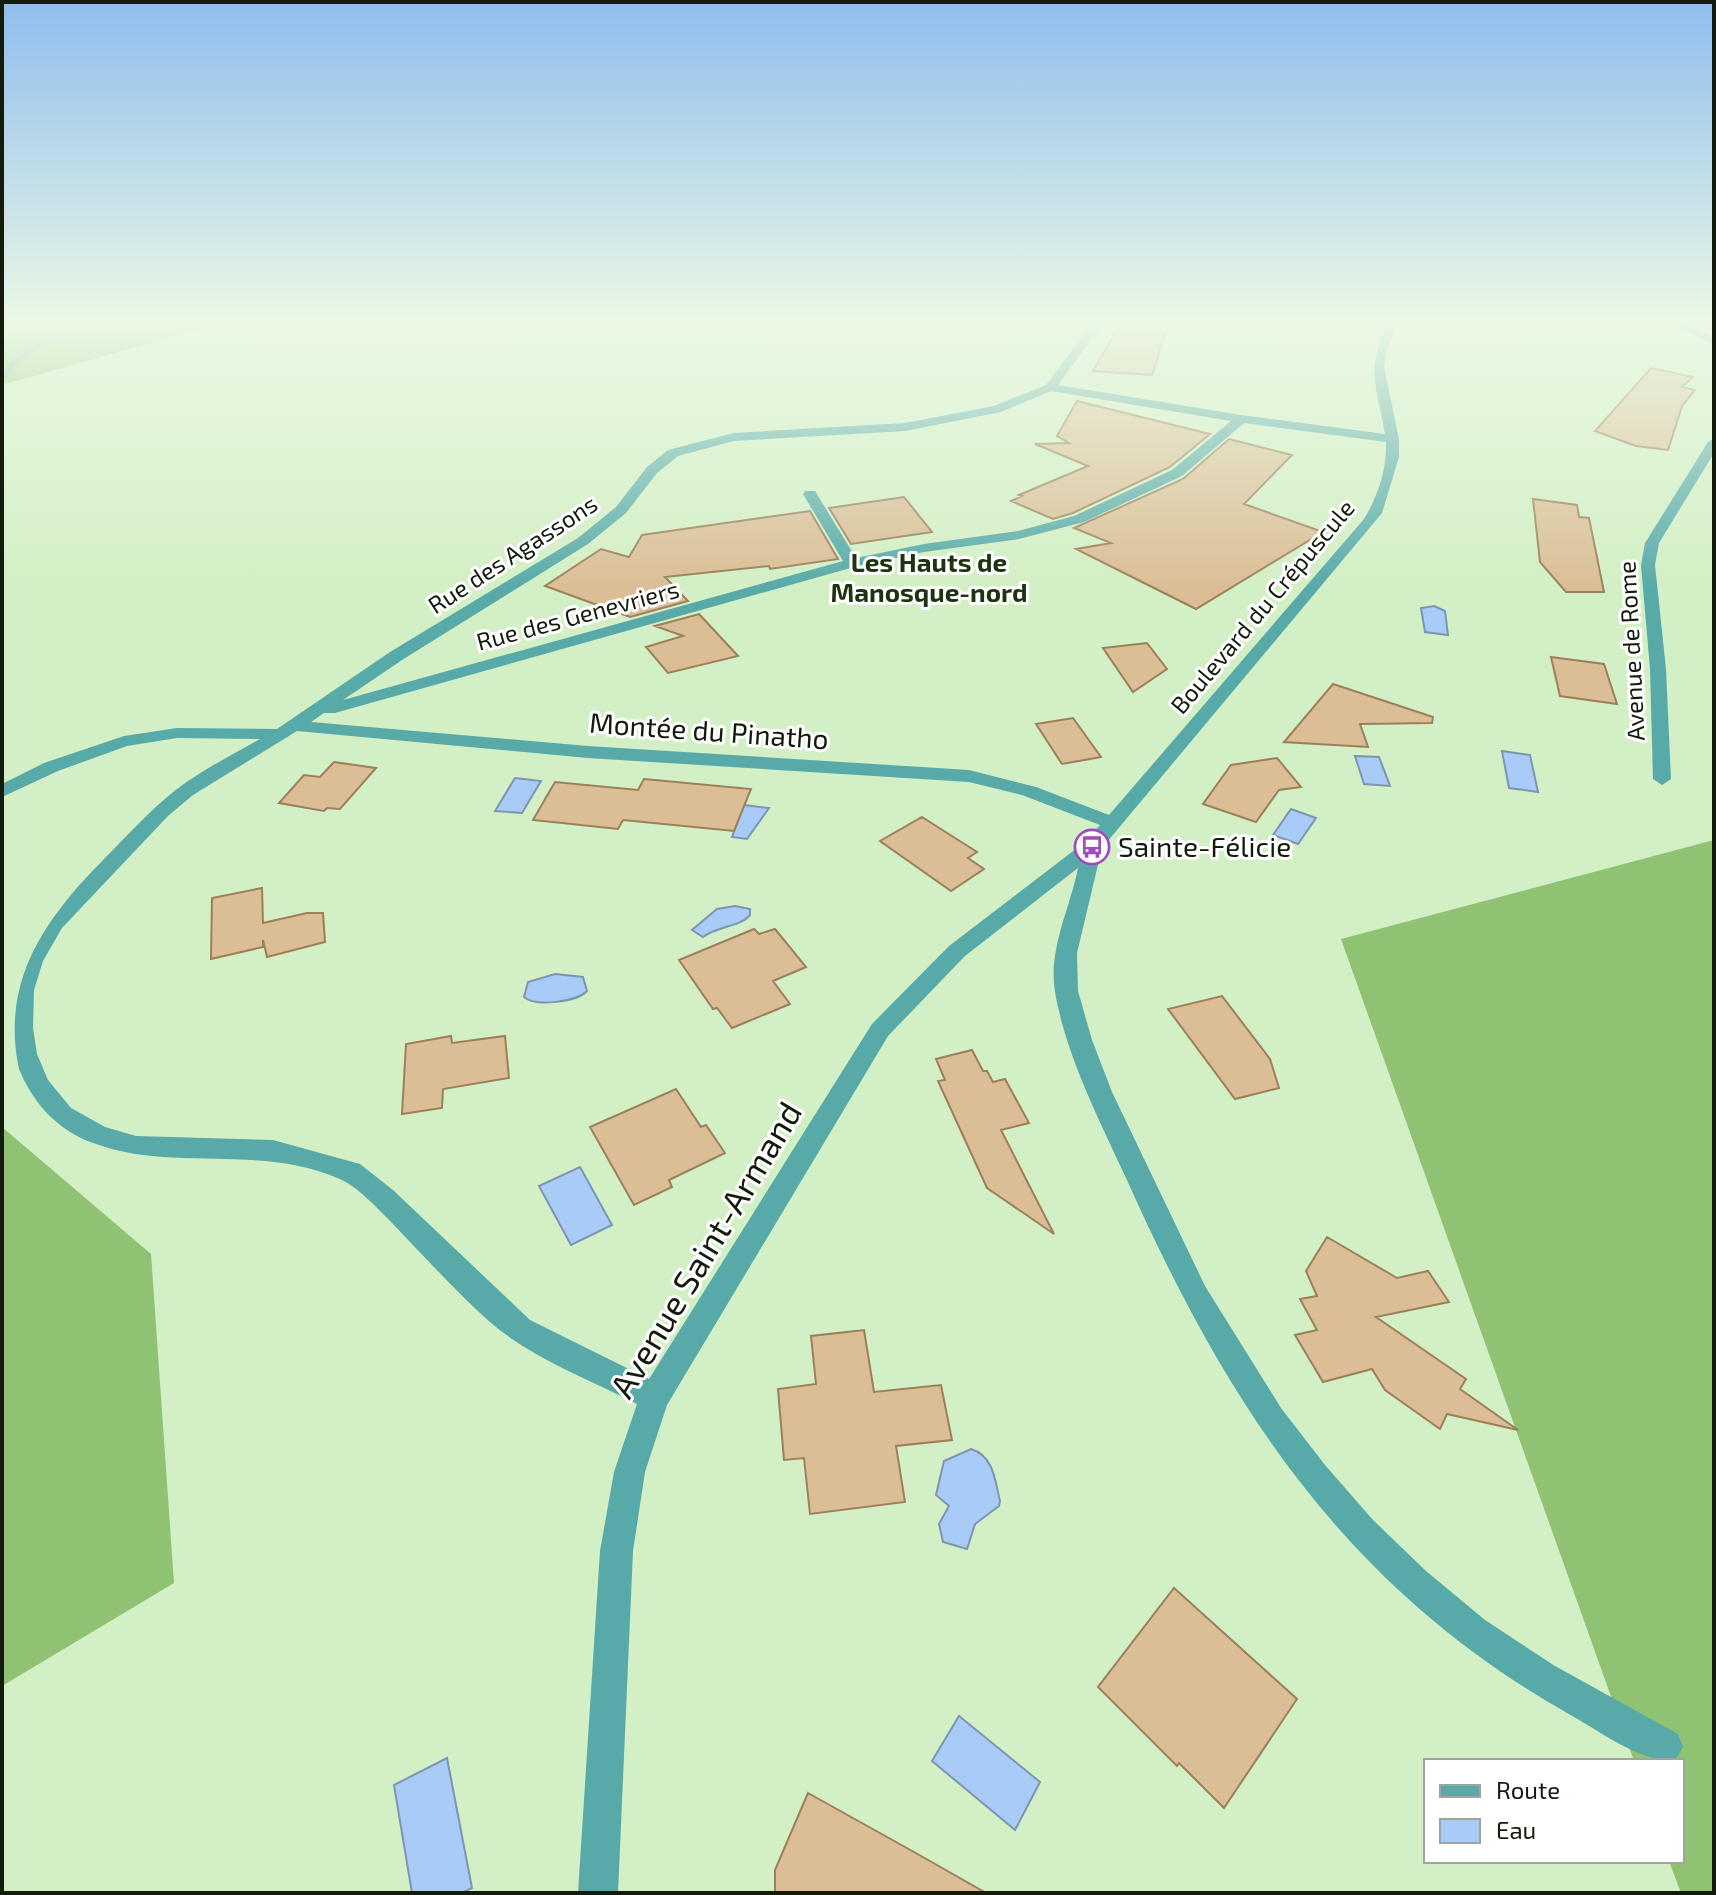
<svg xmlns="http://www.w3.org/2000/svg" width="1716" height="1895" viewBox="0 0 1716 1895" font-family="'Exo 2',sans-serif">
<style>
.forest{fill:#90c274}
.water{fill:#a9cbf7;stroke:#7c96b0;stroke-width:2}
.lines{fill:none;stroke-linecap:round;stroke-linejoin:round}
.stream{fill:#7c96b0;fill-rule:evenodd}
.building{fill:#dbbe96;stroke:#9b805a;stroke-width:2}
.minor{fill:#58aaa9;fill-rule:evenodd}
.labels{text-anchor:middle;stroke-width:6;stroke-linejoin:round;paint-order:stroke}
.far-street-label{font-size:24px;fill:#121b0c;stroke:#fff}
.far-neighbourhood-label{font-size:26px;font-weight:bold;fill:#1e3310;stroke:#fff}
.street-label{font-size:28px;fill:#121b0c;stroke:#fff}
.poi-label{font-size:28px;fill:#121b0c;stroke:#fff;text-anchor:start}
.near-street-label{font-size:34px;fill:#121b0c;stroke:#fff}
</style>
<rect width="100%" height="100%" fill="#d3efc5"/>
<!-- forest -->
<path class="forest" d="M2,322h223l-223,63z
M1714,840v1053h-33l-12,-32h13v-100h-48l-293,-822z
M2,1127l149,127 23,329 -172,103z"/>
<!-- water -->
<path class="water" d="M1434,606l11,5 3,24 -23,-3 -4,-24z
M1502,751l28,4 8,37 -29,-4z
M1355,756l24,1 11,29 -26,-2z
M515,778l26,3 -19,32 -27,-2z
M744,805l25,3 -22,31 -15,-2z
M1291,809l25,9 -18,26 -25,-9z
M735,906l15,3v6c-10,12 -33,11 -47,22l-11,-7 25,-21z
M555,974l28,3 4,14c-10,11 -52,16 -63,6l4,-15z
M580,1167l32,58 -41,20 -32,-59z
M971,1449c23,7 24,32 29,52l-1,5 -24,18 -8,25 -24,-7 -4,-18 10,-18 -13,-11 8,-34z
M959,1716l81,66 -25,48 -83,-69z
M447,1758l25,130 -10,5h-50l-18,-108z"/>
<g class="lines">
<!-- stream -->
<path class="stream" d="M73,327l2,3c-23,12 -57,22 -67,47l-6,2 5,-14 20,-15z"/>
</g>
<!-- building -->
<path class="building" d="M1121,322h48l-17,53 -59,-4z
M1651,368l42,9 -11,10 13,3 -13,16 -14,44 -32,-4 -41,-15z
M1077,401l133,33 -40,33 -97,46 -20,6 -42,-18 11,-5 -3,-1 69,-29 -53,-22 34,-1 -12,-7z
M1229,439l63,16 -48,49 79,28 -127,77 -120,-60 35,-6 -37,-15 109,-49z
M904,497l28,35 -81,12 -22,-36z
M1533,499l44,6 2,12 10,1 15,74h-38l-26,-30z
M810,511l28,48 -68,10 -1,-3 -104,11 23,24 -58,16 -85,-31 56,-37 28,8 13,-22z
M699,614l39,42 -70,17 -22,-26 37,-11 -28,-10z
M1147,643l20,26 -34,23 -30,-44z
M1551,657l53,7 13,40 -57,-8z
M1333,684l100,33 -1,6 -72,1 8,23 -84,-5z
M1073,718l28,39 -39,7 -26,-40z
M1277,758l24,29 -22,3 -23,32 -53,-18 28,-39z
M334,762l42,6 -36,41 -13,-1 -3,3 -45,-8 25,-28 16,2z
M644,779l107,10 -17,42 -111,-11 -5,9 -85,-9 22,-38 83,8z
M922,817l55,35 -9,6 16,11 -33,22 -71,-50z
M262,888l1,35 44,-10h16l2,29 -58,15 -4,-17v7l-52,12 1,-61z
M754,929l5,5 16,-5 31,38 -33,14 17,23 -58,24 -15,-20 -4,1 -34,-49z
M1222,996l48,63 9,29 -44,11 -67,-90z
M451,1036l1,7 53,-7 4,42 -66,11 -1,19 -40,6 4,-70z
M972,1050l11,21h4l6,11 12,-3 24,44 -28,7 53,104 -67,-46 -49,-107 7,-1 -9,-21z
M676,1089l25,38 5,-2 19,28 -56,27 3,7 -38,18 -44,-78z
M1327,1237l70,41 31,-7 21,31 -73,15 90,62 -6,10 58,41 -71,-16 -7,15 -55,-39 -13,-21 -49,13 -28,-47 22,-5 -17,-31 17,-3 -11,-25z
M864,1330l10,62 67,-7 11,55 -56,6 9,56 -95,12 -6,-56 -20,2 -6,-71 38,-5 -5,-48z
M1174,1588l123,111 -73,109 -45,-45 -2,3 -79,-79z
M808,1793l106,59 72,41h-211v-23z"/>
<g class="lines">
<!-- minor -->
<path class="minor" d="M64,322h21l-5,3z
M1093,322h11l-46,63 183,30 144,19c-8,-50 -21,-63 4,-112h10l-12,26 -3,19 15,72v18l-17,56 -280,335 -25,105 1,38 14,49 20,52 93,194 76,122 44,57 48,55 53,51 59,49 70,46 123,68 5,13 -8,14c-38,0 -75,-30 -108,-48 -223,-127 -339,-307 -441,-535 -27,-59 -60,-122 -71,-186 -7,-43 15,-83 23,-124l-113,88 -77,80 -221,369 -22,67 -12,79 -15,342h-40l22,-342 14,-79 23,-68c-48,-25 -106,-46 -147,-82 -35,-31 -66,-66 -98,-99 -14,-14 -32,-34 -50,-43 -79,-37 -169,-7 -249,-37 -36,-13 -60,-40 -74,-74 -19,-89 27,-151 84,-209 24,-24 47,-50 74,-71 25,-19 55,-34 83,-50l-83,-1 -50,8 -69,25 -56,26v-13l42,-21 80,-27 53,-8 100,1 113,-77 188,-114 38,-31 31,-40 21,-17 66,-17 171,-10 89,-17 52,-21zM1051,391l180,30 -59,49 -98,46 -56,15 -94,13 -68,14 -41,-67h-10l-2,3 40,67 -500,139 59,-40 186,-116 38,-31 31,-40 21,-17 56,-15 171,-10 96,-19zM1244,423l142,19c1,27 -8,54 -22,77l-255,296 -73,-28 -67,-17 -381,-24 -277,-24 13,-9h11l519,-146 70,-15 95,-13 65,-17 98,-46zM297,731l291,27 381,24 53,13 78,30 -15,17 -136,104 -77,78 -223,355 -119,-59 -137,-130 -33,-26 -87,-24 -137,-4 -31,-9 -34,-19 -23,-28 -11,-26 -4,-26 1,-38 9,-29 19,-33 106,-112 25,-21z
M1670,322h13l31,16v7z
M1714,438v15l-55,90 -4,22 11,104 5,110 -9,6 -9,-6 -3,-110 -9,-104 4,-22 63,-101z"/>
</g>
<!-- sky -->
<linearGradient id="sky" x2="0" y2="1"><stop stop-color="#8fbdee"/><stop offset="0.55" stop-color="#ebf8e5"/><stop offset="1" stop-color="#ebf8e5" stop-opacity="0"/></linearGradient>
<rect width="1716" height="587" fill="url(#sky)"/>
<!-- icons -->
<defs>
<g id="bus-ring" transform="scale(1.8)"><circle r="9.5" fill="#fff" stroke="#9d4dbe" stroke-width="1.5"/><path d="M-5-6H5V4H4V6H2V4H-2V6H-4V4H-5ZM-3.5-4V0h7V-4ZM-3.5 1.2v1.5H-2V1.2ZM2 1.2v1.5H3.5V1.2Z" fill="#9d4dbe"/></g>
</defs>
<g fill-rule="evenodd">
<use href="#bus-ring" x="1092" y="847"/>
</g>
<g class="labels">
<!-- far-street labels -->
<g class="far-street-label">
<text transform="translate(513 555) rotate(-33)" y="8">Rue des Agassons</text>
<text transform="translate(1263 607) rotate(-50)" y="8">Boulevard du Crépuscule</text>
<text transform="translate(578 616) rotate(-15)" y="8">Rue des Genevriers</text>
<text transform="translate(1632 651) rotate(-93)" y="8">Avenue de Rome</text>
</g>
<!-- far-neighbourhood labels -->
<g class="far-neighbourhood-label">
<text x="929" y="572">Les Hauts de<tspan x="929" dy="30">Manosque-nord</tspan></text>
</g>
<!-- street labels -->
<g class="street-label">
<text transform="translate(709 731) rotate(4)" y="10">Montée du Pinatho</text>
</g>
<!-- poi labels -->
<g class="poi-label">
<text x="1118" y="857">Sainte-Félicie</text>
</g>
<!-- near-street labels -->
<g class="near-street-label">
<text transform="translate(706 1250) rotate(-59)" y="12">Avenue Saint-Armand</text>
</g>
</g>
<!-- border -->
<rect width="1716" height="1895" fill="none" stroke="#121b0c" stroke-width="8"/>
<!-- legend -->
<rect x="1424" y="1759" width="260" height="104" fill="#ffffff" stroke="#a0a49e" stroke-width="2"/>
<rect x="1440" y="1785" width="40" height="12" fill="#58aaa9" stroke="#a0a49e" stroke-width="2"/>
<text x="1496" y="1799" font-size="24" fill="#121b0c">Route</text>
<rect x="1440" y="1819" width="40" height="24" fill="#a9cbf7" stroke="#a0a49e" stroke-width="2"/>
<text x="1496" y="1839" font-size="24" fill="#121b0c">Eau</text>
</svg>
